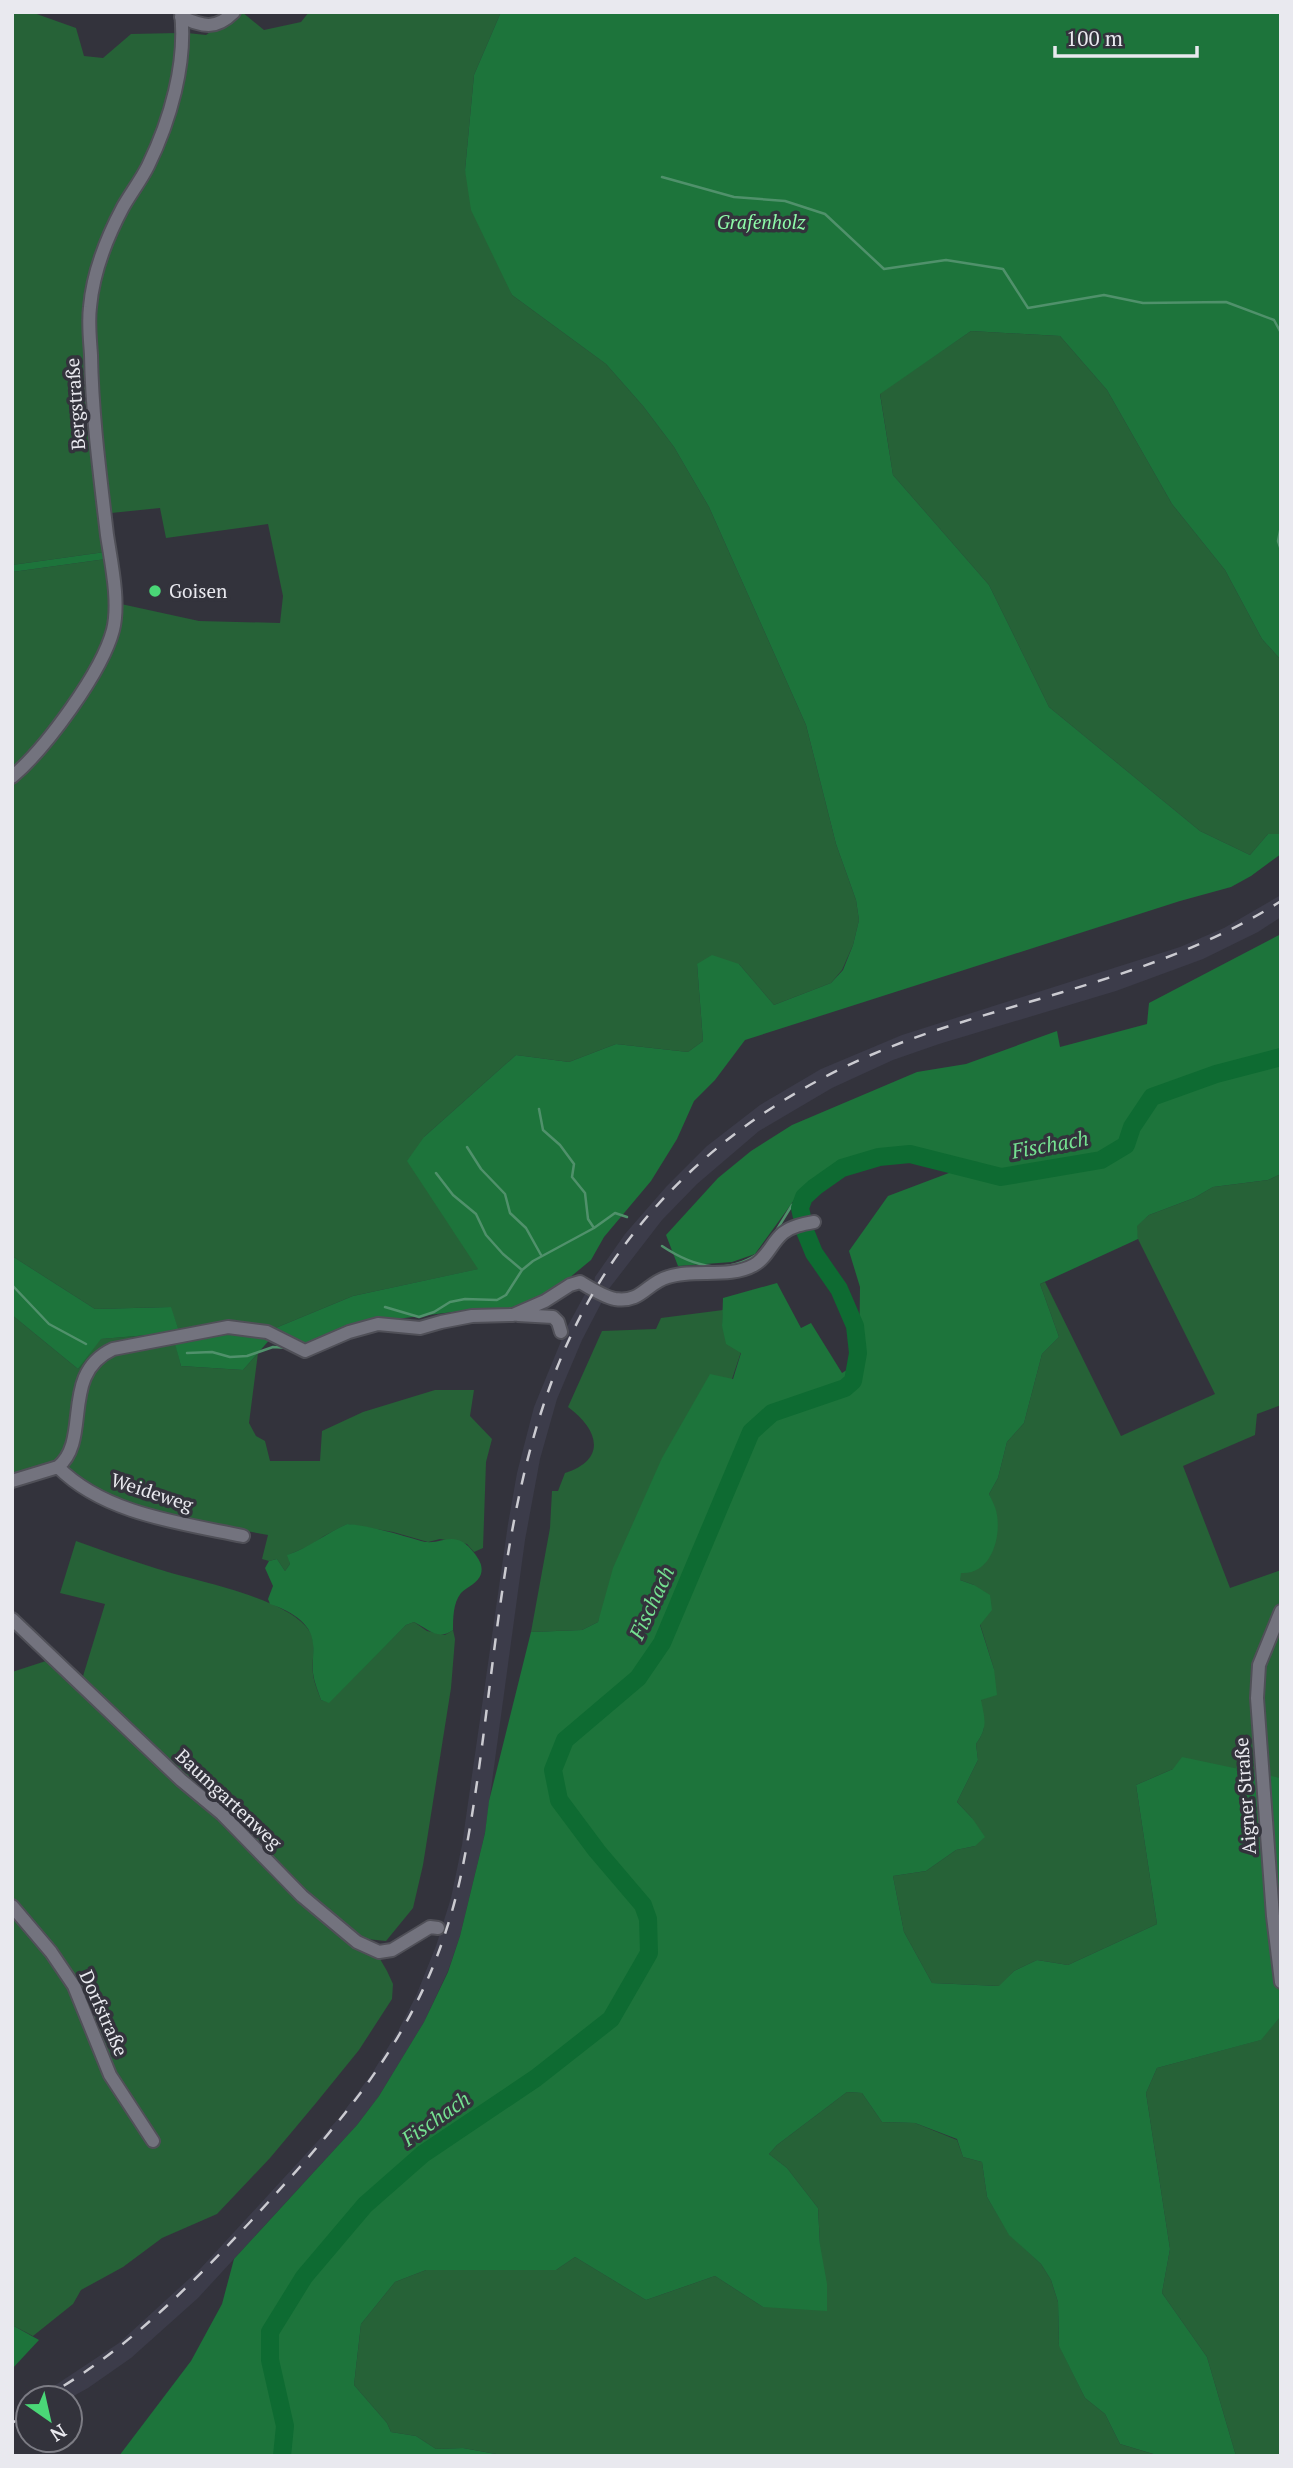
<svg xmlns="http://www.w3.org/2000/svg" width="1293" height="2468" viewBox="0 0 1293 2468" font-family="'PT Serif',serif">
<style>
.built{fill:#3c3c4a}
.green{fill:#266237}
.forest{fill:#1d743b}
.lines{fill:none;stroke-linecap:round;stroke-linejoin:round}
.stream{stroke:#50916b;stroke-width:2.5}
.river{stroke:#0e6b32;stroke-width:18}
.minor-casing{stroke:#505058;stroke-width:16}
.minor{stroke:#73737e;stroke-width:12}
.rail{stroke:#cbcbd1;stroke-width:2.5;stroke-dasharray:12 12;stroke-linecap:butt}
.poi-dot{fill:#4ad777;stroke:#33333c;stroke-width:2.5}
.labels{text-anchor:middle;stroke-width:7;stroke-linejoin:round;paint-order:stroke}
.park-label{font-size:19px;font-style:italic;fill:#8efaa9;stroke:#33333c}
.street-label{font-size:19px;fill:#e9e9ef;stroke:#33333c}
.poi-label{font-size:19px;fill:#e9e9ef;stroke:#33333c;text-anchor:start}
.water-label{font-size:21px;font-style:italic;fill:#75e191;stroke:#33333c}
</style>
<rect width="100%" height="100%" fill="#33333c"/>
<!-- built -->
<path class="built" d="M1281,895v22l-23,15 -55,27 -87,32 -177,53 -46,16 -61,28 -73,43 -62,53 -35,36 -54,70 -26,50 -25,59 -17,60 -15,81 -40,293 -25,103 -12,35 -24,51 -45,74 -22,29 -159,173 -67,60 -43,30 -18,10h-34l83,-55 82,-75 138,-150 34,-46 25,-41 18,-35 20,-50 15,-48 11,-53 46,-321 9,-51 17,-66 32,-78 18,-33 10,-13 1,-6 30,-43 41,-47 41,-41 53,-41 61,-36 81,-34 278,-88 44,-19z"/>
<!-- green -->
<path class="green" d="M12,12h19l45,16 8,28 19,2 28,-24 47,-1 -10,68 -7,24 -69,146 13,281 -93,13z
M238,12h4l22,18 37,-8 8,-10h192l-27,63 -9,95 47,125 94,69 37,42 31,41 35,60 97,218 30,119 20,56 3,20 -6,25 -11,25 -11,13 -57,22 -35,-41h-42l6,77 -15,11 -72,-8 -47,18 -53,-7 -92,82 55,132 -126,27 -92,38 -82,-3 -9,-24 -75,2 -83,-53v-475l85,-106 24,-71 78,17 81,2 3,-27 -15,-72 -102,14 -6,-30 -49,5 -17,-171v-23l4,-37 14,-42 37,-69 38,-138 19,2z
M971,331l89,5 47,54 65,114 53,66 37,69 19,21v174h-13l-18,21 -50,-24 -151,-124 -60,-122 -96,-110 -13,-82z
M106,559c3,26 7,54 -1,80 -6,19 -18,35 -29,51 -20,29 -39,56 -64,80v-198z
M1281,1174v231l-24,9 -2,21 -72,31 47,122 51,-18v208l-108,-9 -37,16 21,139 -89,41 -31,-5 -23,11 -14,15 -68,-3 -28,-51 -11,-56 33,-5 30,-21 19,-4 -3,-28 -15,-16 21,-42 -2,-16c15,-22 4,-22 5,-43 1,-10 10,-23 13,-32l-14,-45 -6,-39 -14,-5v-7l37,-57 -8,-22 9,-16 9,-36 17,-19 18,-69 17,-17 -19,-53 5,-2 76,154 94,-42 -77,-155 -2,-13 13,-11 45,-17 19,-11 55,-7z
M723,1310l-1,16 19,26 -9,27 -127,226 -7,17 -16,8 -51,2 19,-104 2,-37h6l7,-18c43,-14 33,-44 3,-66l34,-76 54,-2 5,-11z
M12,1315l66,54 22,-30 73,-6 8,33 62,4 15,-17 -9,70 7,13 9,5 5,20h50l2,-30 41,-19 72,-22h39l-4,26 22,23 -6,23 -3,86 -9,4 -7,-8 -27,-5 -12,3 -35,-10 -46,-8 -23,12 -13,9 -23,10 2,9 -5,7 -8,-12 -8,2 -7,-2 6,-24 -112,-21 -63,-24 -29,-22 -52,8z
M76,1541c27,10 54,19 82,28 37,12 132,29 152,63 7,12 1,28 3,42 1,9 5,17 8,26l7,2 78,-77 8,-3 13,9 18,4 8,-5 2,9 -4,49 -28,177 -10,43 -27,33 -19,-2 -7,7 20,13 7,12 6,13 -1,15 -33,51 -43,53 -46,55 -53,56 -55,24 -39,29 -42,23 -8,14 -40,32 -21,-11v-653l37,-12 31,26 25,-82 -45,-11z
M1281,2016v440h-45l-29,-99 -45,-64 8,-44 -24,-156 11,-25 103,-28z
M847,2092l15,1 20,29 33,1 42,17 6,17 19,5 5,35 22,37 32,30 10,16 7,22 1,43 26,53 20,16 15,30 40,12h-653l-44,-8 -27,1 -20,-13 -25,-4 -4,-9 -33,-38 7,-61 34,-42 31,-12h130l19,-13 71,43 69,-24 48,31 57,-62 -2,-37 -31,-40 -18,-14 8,-9z"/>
<!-- forest -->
<path class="forest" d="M501,12h780v648l-19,-21 -37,-69 -53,-66 -65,-114 -47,-54 -89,-5 -91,63 13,81 96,110 60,122 151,124 50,24 18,-21h13v20l-30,22 -20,11 -51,14 -435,139 -30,40 -21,21 -17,38 -26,42 -47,56 -13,23 -34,28 -39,20 -41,1 -129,16 -40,21 -36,-9 -29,33 -62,-4 -9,-33 -71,6 -23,30 -66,-54v-59l83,53 76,-2 8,24 82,3 92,-38 125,-27 -71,-108 17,-24 92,-82 53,7 47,-18 72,8 15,-11 -6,-77 15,-9 27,9 35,41 57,-22 12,-13 10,-25 6,-25 -3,-20 -20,-56 -30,-119 -97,-218 -35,-60 -31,-41 -37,-42 -94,-69 -41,-85 -6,-40 9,-95z
M105,552l1,7 -94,13v-7z
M1281,934v240l-13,6 -55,7 -19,11 -45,17 -12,11 1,13 -98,45 19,53 -17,17 -18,69 -17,19 -9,36 -9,16c3,6 7,14 8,21 4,25 -7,60 -36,58l-1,7 14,5 16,10 2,15 -12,15 14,44 3,26 -16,5c4,20 7,27 -5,44l2,16 -21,42 15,16 13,19 -10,9 -19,4 -30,21 -33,5 11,56 28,51 67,3 15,-15 23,-11 31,5 89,-41 -21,-139 37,-16 9,-12 99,21v238l-20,24 -104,28 -11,25 24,156 -8,44 45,64 29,99h-76l-40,-12 -15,-30 -20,-16 -26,-52 -1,-44 -7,-22 -10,-16 -32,-29 -22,-38 -5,-35 -19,-5 -6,-18 -42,-16 -33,-1 -20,-29 -15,-1 -70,53 -8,9 18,14 31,40 2,37 7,39v27l-64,-4 -48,-31 -69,24 -71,-43 -19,13h-130l-31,12 -34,42 -7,61 33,38 4,9 25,4 20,13 27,-1 44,8h-388l72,-95 31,-57 12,-45 123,-134 22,-29 45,-74 24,-50 12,-36 25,-103 4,-32 42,-169 51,-2 16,-8 15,-54 49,-110 48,-84 23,5 8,-26 -15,-9 -4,-18 1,-28 54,-15 24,45 10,-5 31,50 17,-11 1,-75 -11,-36 39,-55 90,-34 -100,-7 -39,8 -39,29 -45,62 -23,8 -54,4 -12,-31 52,-57 33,-27 41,-26 125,-53 49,-8 91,-33 3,16 87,-23 2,-21z
M347,1524c25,2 50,10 74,17 21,6 33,-15 54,13 5,7 8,12 6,20 -3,9 -14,13 -20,19 -8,10 -8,25 -8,37 -15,11 -25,-1 -39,-8l-8,3 -77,78 -8,-3c-3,-9 -7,-18 -8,-27 -1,-10 1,-19 0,-29 -1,-22 -25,-34 -43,-40l-2,-5 5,-13 -8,-18 4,-7 8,-2 8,12 5,-7 -3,-9c22,-7 39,-22 60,-31z
M12,2325l27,15 -27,29z"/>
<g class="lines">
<!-- stream -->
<path class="stream" d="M662,177l72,20 51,4 40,13 59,55 62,-9 57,9 25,39 76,-13 39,8 83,-1 48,18 7,13
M1281,526l-3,15 3,9
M539,1109l4,21 17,15 14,19 -2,13 13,16 3,26 6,9
M467,1147l14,22 24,25 5,19 16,15 15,27
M436,1173l17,22 23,19 10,21 17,19 19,16
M776,1231l16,-26 12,-8
M662,1246c33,22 66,30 100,5
M12,1285l37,39 37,20
M385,1307l34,10 15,-5 16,-10 15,-3 32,1 9,-5 16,-25 11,-9 61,-33 21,-15 12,4
M187,1353l25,-1 18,5 17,-1 26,-9 16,1"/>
<!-- river -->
<path class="river" d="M282,2456l3,-30 -15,-66v-28l34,-55 61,-72 58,-51 113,-76 75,-59 38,-66 -1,-34 -5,-14 -46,-54 -38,-51 -6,-30 12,-30 73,-62 24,-35 89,-211 21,-19 73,-25 8,-7 5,-28 -3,-27 -16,-37 -25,-36 -9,-22 -5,-23 4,-11 11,-10 27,-19 37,-11 31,-3 91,23 100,-17 25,-15 6,-18 20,-30 64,-23 65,-17"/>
<!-- minor casing -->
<g class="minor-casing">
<path id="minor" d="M181,17c22,9 34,14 53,-5
M12,777c34,-29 90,-105 101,-147 7,-28 -2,-68 -6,-95 -7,-60 -15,-120 -16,-180 -1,-16 -3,-32 -1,-48 3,-34 17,-70 33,-100 8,-14 18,-27 25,-41 22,-45 39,-103 33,-154
M518,1315l35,2 5,5 3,10
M58,1467c46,47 123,56 185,69
M12,1481l46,-14c34,-28 1,-93 55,-118l115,-22 39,5 38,19 44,-19 29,-8 42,4 21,-6 31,-6 41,-1 32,-14 25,-16 10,-3c10,6 24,15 35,17 27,4 31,-16 53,-22 27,-9 61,2 86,-12 13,-7 18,-23 29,-32 9,-7 20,-9 31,-11
M1281,1611l-22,54 -2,33 16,218 8,66
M12,1619l169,161 41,34 80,82 55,46 22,10 13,-2 38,-23 8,1
M12,1906l39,46 23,34 36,89 43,66"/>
</g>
<!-- minor -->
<use href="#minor" class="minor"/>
<!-- rail -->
<path class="rail" d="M43,2398c82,-46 145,-110 208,-177 100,-109 178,-197 210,-346 46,-221 28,-467 180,-651 78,-94 180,-156 296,-194 116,-38 239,-62 344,-129
M12,2423l16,-9"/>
</g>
<!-- markers -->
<circle class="poi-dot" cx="155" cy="591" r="7"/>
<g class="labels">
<!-- park labels -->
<g class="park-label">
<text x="761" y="229">Grafenholz</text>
</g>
<!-- street labels -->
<g class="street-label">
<text transform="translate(75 404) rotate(-94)" y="7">Bergstraße</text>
<text transform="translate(152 1492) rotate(18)" y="7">Weideweg</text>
<text transform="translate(1245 1796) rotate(-94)" y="7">Aigner Straße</text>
<text transform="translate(229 1799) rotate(43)" y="7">Baumgartenweg</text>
<text transform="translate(104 2013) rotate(66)" y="7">Dorfstraße</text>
</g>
<!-- poi labels -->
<g class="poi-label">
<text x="169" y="598">Goisen</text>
</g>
<!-- water labels -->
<g class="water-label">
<text transform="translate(1050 1145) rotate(-10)" y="7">Fischach</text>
<text transform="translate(652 1603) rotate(-65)" y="7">Fischach</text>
<text transform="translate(436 2119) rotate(-35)" y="7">Fischach</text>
</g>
</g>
<!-- border -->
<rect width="1293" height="2468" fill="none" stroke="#e9e9ef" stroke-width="28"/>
<!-- north arrow -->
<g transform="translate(49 2419) rotate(146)"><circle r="33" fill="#33333c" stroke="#7c7c84" stroke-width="2"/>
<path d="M0-5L12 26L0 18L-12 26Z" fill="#4ad777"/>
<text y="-10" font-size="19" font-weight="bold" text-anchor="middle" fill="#e9e9ef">N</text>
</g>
<!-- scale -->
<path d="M1055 46v10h142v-10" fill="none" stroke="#e9e9ef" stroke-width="3.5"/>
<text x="1066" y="46" font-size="21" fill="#e9e9ef" stroke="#33333c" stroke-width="5" paint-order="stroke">100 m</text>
</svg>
